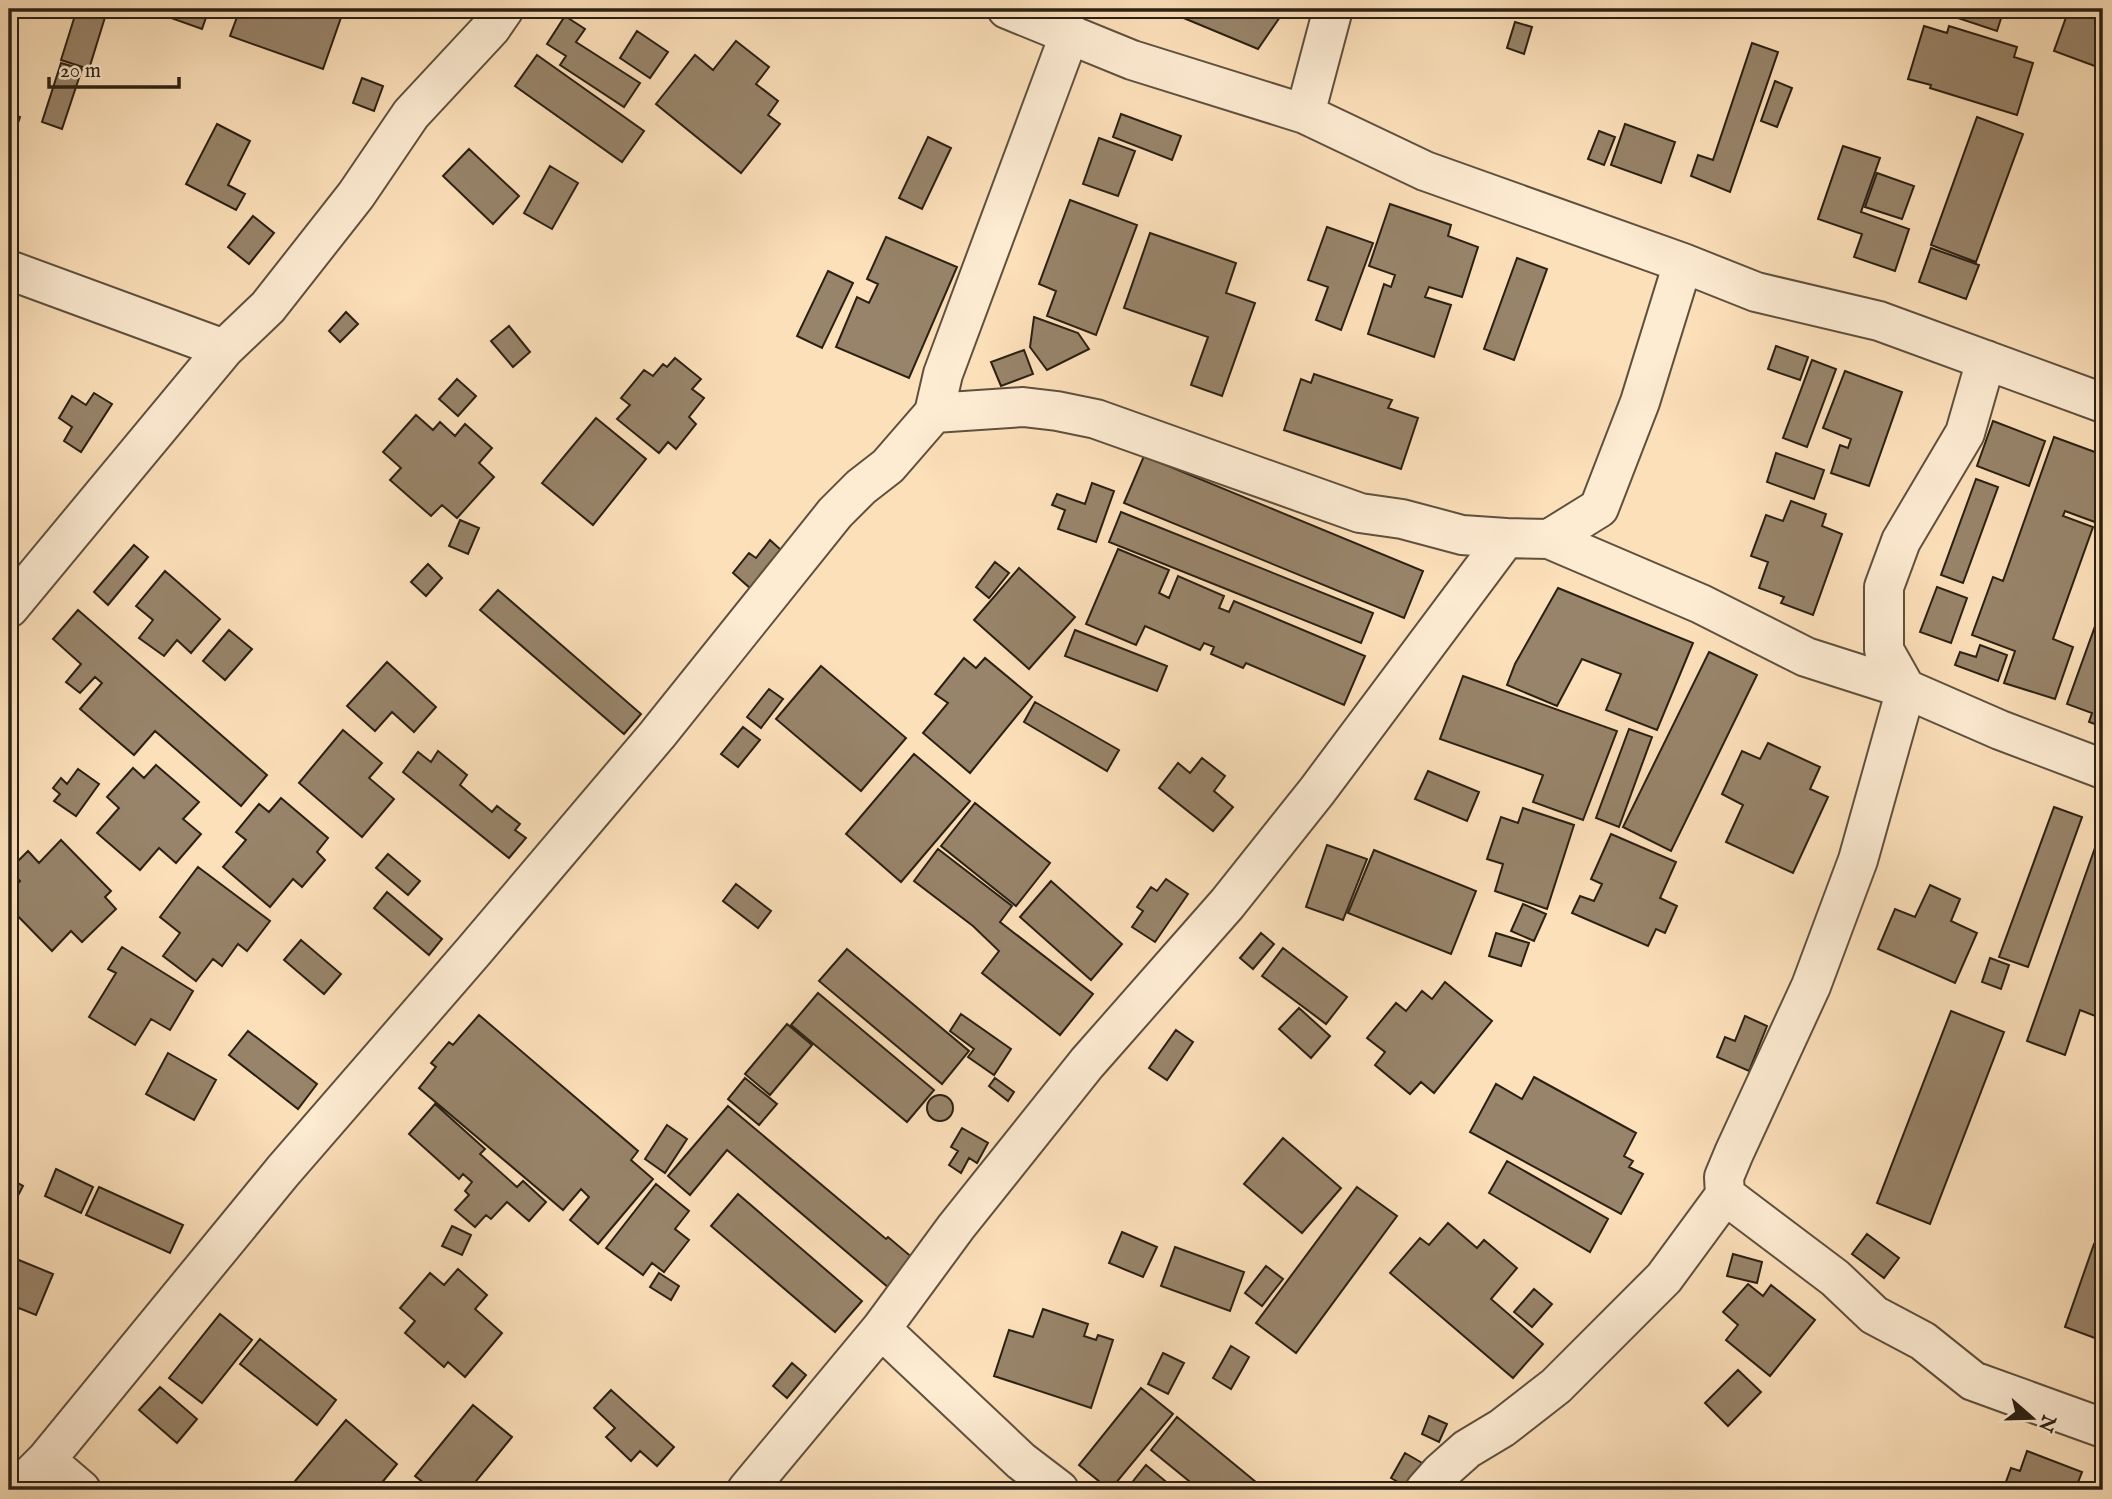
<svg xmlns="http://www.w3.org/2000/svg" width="2112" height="1499" viewBox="0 0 2112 1499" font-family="'IM FELL English',serif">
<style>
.building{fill:#98846a;stroke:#2b2014;stroke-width:2}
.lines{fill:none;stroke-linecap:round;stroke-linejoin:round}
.street-casing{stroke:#5f503e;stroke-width:42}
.street{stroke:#fdebd2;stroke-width:38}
</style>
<rect width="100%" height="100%" fill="#fce0ba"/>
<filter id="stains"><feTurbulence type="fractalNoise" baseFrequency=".00286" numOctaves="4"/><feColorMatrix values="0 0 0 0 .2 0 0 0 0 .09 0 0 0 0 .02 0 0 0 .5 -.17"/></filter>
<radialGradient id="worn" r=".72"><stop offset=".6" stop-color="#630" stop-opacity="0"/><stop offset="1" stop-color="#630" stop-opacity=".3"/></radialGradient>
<!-- building -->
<path class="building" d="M9,9h11l-11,29z
M77,9h12l17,5 -17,55 -28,-9z
M155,9h54l-7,20 -48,-17z
M240,9h104l-21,60 -93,-33z
M1178,9h97l7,5 -24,35 -84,-35z
M1931,9h73l-7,22z
M2069,9h34v60l-49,-18z
M565,16l20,13 -9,13 64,41 -16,24 -64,-42 6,-9 -19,-12z
M1515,22l17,5 -8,27 -17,-6z
M1924,26l23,7 2,-7 68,21 -3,10 19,6 -16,52 -87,-27 1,-3 -23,-6z
M637,31l31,21 -18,26 -30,-20z
M736,41l33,26 -13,17 22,17 -10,14 12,9 -39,49 -85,-69 39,-49 18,15z
M1752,43l26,9 -48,140 -39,-16 7,-21 15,5z
M537,55l107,76 -22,31 -107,-76z
M61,63l21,6 -20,60 -20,-7z
M362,78l21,8 -9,25 -21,-8z
M1775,81l17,7 -15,39 -16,-6z
M9,113l11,4 -11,31z
M1121,114l60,22 -9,24 -59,-23z
M1977,117l46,17 -47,128 -45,-17z
M217,124l33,17 -22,44 17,9 -9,16 -50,-26z
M1625,124l50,18 -14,41 -50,-18z
M1599,131l16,6 -11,28 -16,-6z
M928,137l23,11 -29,61 -23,-11z
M1099,138l36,13 -17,45 -35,-12z
M1843,146l37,12 -19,54 48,17 -14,42 -41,-14 8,-23 -44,-15z
M469,149l50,47 -26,28 -50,-48z
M550,166l28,17 -26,46 -28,-16z
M1877,173l37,13 -12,33 -37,-12z
M1070,200l67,25 -41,110 -49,-19 9,-25 -17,-7z
M1390,204l61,21 -3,11 30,11 -16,50 -33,-10 -4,10 26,8 -17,52 -66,-23 16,-50 7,3 4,-12 -26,-9z
M253,216l21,17 -25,31 -21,-17z
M1327,227l46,16 -32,87 -25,-10 12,-33 -20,-7z
M1150,233l86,30 -10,30 29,10 -33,93 -31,-11 17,-48 -84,-29z
M886,237l71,30 -48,111 -73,-31 21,-50 12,6 9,-19 -11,-5z
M1931,248l48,17 -13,34 -47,-17z
M1517,258l30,11 -33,91 -30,-11z
M828,271l25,12 -31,65 -25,-12z
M346,312l12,12 -18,18 -11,-11z
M1034,317l44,16 11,16 -42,21 -17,-23z
M509,326l21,26 -17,15 -22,-26z
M1776,346l32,11 -8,23 -32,-11z
M1024,350l9,24 -32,12 -10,-24z
M675,358l26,21 -9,10 12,9 -15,19 7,7 -20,25 -8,-7 -9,11 -42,-34 13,-14 -9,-7 23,-28 9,6 10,-12 4,3z
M1812,360l24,9 -29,78 -24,-9z
M1845,371l57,21 -33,94 -38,-13 9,-28 8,3 3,-9 -28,-11z
M1314,374l78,26 -4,8 30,10 -17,51 -117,-39 17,-51 10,4z
M457,379l19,17 -18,20 -19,-17z
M94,393l18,11 -31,48 -17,-11 8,-14 -13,-9 13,-22 14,9z
M416,415l17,15 7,-8 15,14 10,-12 27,24 -13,15 15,14 -37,41 -15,-13 -11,11 -41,-36 11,-12 -18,-16z
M596,418l50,41 -53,66 -51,-42z
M1993,421l52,20 -16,45 -52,-20z
M2054,437l49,18v70l-38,-14 -2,5 30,11 -40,112 20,8 -18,52 -51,-16 11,-32 -43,-16 21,-58 10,4z
M1776,453l48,17 -10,29 -47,-17z
M1144,456l279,115 -19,47 -280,-115z
M1976,479l22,8 -35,96 -22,-8z
M1092,483l22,8 -18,51 -38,-13 7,-19 -13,-5 5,-11 28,10z
M1791,501l35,13 -4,12 20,8 -29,81 -32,-12 3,-6 -25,-9 9,-26 -17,-6 15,-41 17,6z
M1121,512l252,101 -12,30 -252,-101z
M460,520l19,8 -11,26 -19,-8z
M770,540l11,10 -30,39 -18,-16 16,-20 7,5z
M134,545l14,12 -40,48 -14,-13z
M1118,549l51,21 -10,23 10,5 9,-22 46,20 -5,12 10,4 5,-11 131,55 -21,49 -98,-42 -3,5 -32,-14 3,-7 -10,-4 -4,7 -55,-24 -9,19 -50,-21z
M995,562l14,11 -20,25 -13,-11z
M428,564l14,14 -16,18 -15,-14z
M1019,568l56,49 -46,52 -55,-49z
M165,571l55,48 -29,34 -14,-13 -13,16 -25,-18 14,-18 -17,-14z
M1937,587l30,11 -16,45 -31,-11z
M1558,588l135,55 -36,87 -51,-20 15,-36 -39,-15 -25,47 -50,-21 8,-21z
M498,590l143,124 -17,20 -144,-124z
M2103,604v123l-14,-5 3,-9 -25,-9z
M78,610l189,165 -26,31 -86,-75 -21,24 -54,-46 22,-26 -7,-6 -15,16 -14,-11 15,-18 -28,-25z
M229,630l23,19 -27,31 -22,-19z
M1075,630l92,36 -10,25 -92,-35z
M1980,645l27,10 -9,26 -43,-16 5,-13 16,5z
M1709,652l48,23 -86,176 -48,-24z
M964,658l12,10 9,-10 47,39 -62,76 -47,-40 25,-30 -13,-9z
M387,662l49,45 -22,25 -22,-20 -17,19 -28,-25z
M821,666l85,72 -45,53 -85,-72z
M1463,676l154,55 -34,89 -50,-18 10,-27 -103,-36z
M769,689l14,10 -22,29 -14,-11z
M1035,702l84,48 -12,21 -83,-49z
M743,727l17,13 -22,27 -17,-13z
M1629,729l23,8 -33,90 -23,-9z
M343,730l39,33 -13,15 25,21 -32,38 -63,-54z
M1768,743l52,24 -10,22 18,8 -35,76 -67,-31 17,-37 -21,-11 20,-43 18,8z
M438,751l29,24 -7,10 32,27 5,-6 23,18 -5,6 11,8 -17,20 -106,-86 15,-20 13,10z
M914,754l56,47 -69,81 -55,-48z
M1202,758l23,18 -11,15 19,16 -20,24 -54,-43 19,-25 12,10z
M156,765l43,37 -16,17 18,15 -25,29 -17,-15 -19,22 -43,-37 22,-25 -12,-11 26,-29 11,10z
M78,769l21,15 -23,32 -22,-15 6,-7 -7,-6 8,-10 6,6z
M1428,771l51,21 -12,29 -52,-22z
M281,798l47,40 -11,14 8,8 -23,27 -9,-8 -23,28 -47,-40 23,-27 -10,-8 23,-28 10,8z
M975,803l75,60 -34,43 -75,-60z
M2054,807l28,10 -54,150 -29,-10z
M1523,808l51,17 -27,84 -52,-18 8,-27 -16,-5 14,-42 17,6z
M2103,825v120l-8,23 8,2v49l-23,-9 -15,45 -38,-14z
M1611,834l65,28 -16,36 17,8 -12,27 -9,-4 -8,17 -76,-33 8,-17 14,5 8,-17 -11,-5z
M61,840l50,51 -6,6 11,12 -34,33 -11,-11 -19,20 -43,-44v-14l11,-12 -11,-11 19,-19 11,12z
M1327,845l40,14 -24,61 -37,-13z
M938,849l74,57 -12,16 93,72 -33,41 -78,-62 17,-22 -26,-25 -59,-45z
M1374,850l102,41 -25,63 -103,-41z
M388,854l32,27 -12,14 -32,-27z
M198,867l72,54 -23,30 -9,-7 -16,22 -9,-7 -17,22 -33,-25 17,-23 -20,-16z
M1166,879l22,15 -33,48 -23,-15 11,-16 -6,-4 14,-20 6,4z
M1051,881l71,63 -31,36 -71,-63z
M736,884l35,27 -13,17 -35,-27z
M1930,885l30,14 -9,22 26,12 -22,50 -77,-34 17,-40 20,8z
M387,892l55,47 -13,16 -55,-47z
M1523,904l23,10 -12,27 -23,-10z
M1261,933l13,11 -21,25 -13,-11z
M1496,933l33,10 -8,23 -32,-10z
M301,940l40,34 -17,20 -40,-34z
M122,947l71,44 -23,39 -19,-11 -16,26 -46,-28 27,-44 -8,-4z
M1283,948l64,49 -21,27 -64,-48z
M847,949l122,102 -27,33 -123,-103z
M1990,958l19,7 -8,24 -19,-7z
M1445,982l47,39 -58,72 -13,-11 -11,12 -35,-29 10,-13 -18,-14 29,-35 10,8 16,-20 10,8z
M818,993l116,97 -27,32 -116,-97z
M1299,1008l31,28 -19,22 -32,-29z
M1951,1011l53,21 -74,192 -53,-21z
M961,1014l50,35 -17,26 -26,-18 6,-8 -24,-18z
M479,1015l159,136 -7,9 22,19 -55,65 -28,-24 19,-23 -8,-8 -18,21 -144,-122 17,-21 -5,-4 18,-21 4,3z
M1745,1016l22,10 -18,45 -32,-14 8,-20 10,4z
M787,1024l25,21 -42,50 -25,-21z
M1176,1030l17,12 -26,38 -18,-12z
M248,1031l69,53 -19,25 -69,-54z
M168,1053l48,27 -22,40 -48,-26z
M1534,1077l102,56 -12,23 9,5 -4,6 14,7 -22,40 -151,-82 26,-48 26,15z
M745,1078l32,26 -18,21 -31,-26z
M995,1078l19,14 -6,9 -19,-15z
M927 1108a13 13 0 1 1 26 0a13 13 0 1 1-26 0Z
M435,1104l50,45 -5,5 37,33 6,-6 23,21 -17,19 -22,-19 -16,17 -5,-4 -11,12 -20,-17 14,-15 -4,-4 7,-9 -9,-8 -4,5 -50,-45z
M728,1106l158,133 2,-2 26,22 -25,29 -162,-138 -37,45 -22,-19z
M667,1125l20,14 -22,34 -20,-14z
M962,1128l26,15 -11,20 -8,-5 -8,15 -12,-8 9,-14 -7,-4z
M1283,1138l58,50 -39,45 -58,-49z
M1507,1161l101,58 -18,33 -101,-59z
M56,1169l37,18 -12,26 -36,-17z
M9,1178l14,8 -14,27z
M656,1184l33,27 -14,18 14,11 -25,32 -12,-9 -9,12 -37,-27z
M99,1187l84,38 -13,28 -84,-38z
M1357,1187l40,29 -101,137 -40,-30z
M738,1194l124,107 -27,31 -124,-106z
M1448,1223l29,25 7,-8 33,28 -26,31 52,45 -30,34 -123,-105 30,-35 9,7z
M452,1226l19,9 -9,20 -20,-9z
M1122,1232l35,15 -14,30 -34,-14z
M1867,1234l32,24 -15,20 -32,-24z
M2094,1244l9,3v94l-38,-14z
M1175,1247l69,25 -14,39 -69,-25z
M1733,1254l29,8 -5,21 -30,-7z
M9,1256l44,18 -17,41 -17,-7 -6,16 -4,-2z
M1266,1266l17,13 -21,27 -17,-13z
M458,1269l29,26 -12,14 27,24 -37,44 -17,-15 -4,5 -39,-34 10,-12 -15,-13 30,-35 14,12z
M659,1273l20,13 -8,14 -21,-13z
M1748,1284l15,12 8,-11 44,35 -45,56 -44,-36 12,-15 -15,-13z
M1534,1289l18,15 -20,23 -18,-15z
M1043,1309l45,15 -4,12 12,4 2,-5 15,5 -22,68 -97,-32 15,-46 24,7z
M220,1314l32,26 -50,63 -33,-25z
M260,1339l76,61 -19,25 -77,-61z
M1231,1346l18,11 -18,32 -18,-11z
M1163,1353l21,10 -16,31 -20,-10z
M792,1363l14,12 -19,23 -14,-12z
M1738,1370l23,22 -33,34 -23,-23z
M160,1387l37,32 -20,24 -38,-33z
M1141,1388l32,26 -63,76 -31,-25z
M611,1390l63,57 -17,19 -17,-15 -9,10 -25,-24 9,-9 -21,-20z
M473,1405l39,32 -36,44 11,9h-54l-18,-14z
M1429,1416l18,8 -8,18 -17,-8z
M1177,1417l85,70 -3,3h-59l-49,-40z
M346,1420l51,44 -21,26h-82l-4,-3z
M2027,1451l55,21 -7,18h-72l8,-22 9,3z
M1405,1453l19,11 -14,25 -19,-11z
M1146,1465l24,20 -5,5h-39z"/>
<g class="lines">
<!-- street casing -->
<g class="street-casing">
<path id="street" d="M1007,9l125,51 173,54 120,57 258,92 73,29 123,29 224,82
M1305,114l28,-105
M9,270l215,79
M934,413l89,-6 34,4 39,8 264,94 42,6 60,16 44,3
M1549,539l152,65 105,53 100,32 94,41 103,39
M9,608l215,-259 44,-42 88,-112 55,-81 80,-86 13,-19
M1725,1195l110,83 39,37 49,26 50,40 130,47
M881,1329l140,132 38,29
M46,1460l35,30
M16,1490l30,-30 237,-289 190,-219 184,-217 178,-222 26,-26 27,-21 46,-53 9,-39 127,-341
M747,1490l134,-161 75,-102 131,-164 140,-159 90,-113 189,-253 43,1 50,-31 41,-106 43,-139
M1425,1490l15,-17 27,-24 35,-21 54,-42 108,-108 61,-83 -1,-18 10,-24 77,-167 47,-126 48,-171 -22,-39v-63l17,-46 64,-108 21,-73"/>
</g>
<!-- street -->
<use href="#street" class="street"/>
</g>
<!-- margin -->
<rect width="2112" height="1499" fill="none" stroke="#fce0ba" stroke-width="35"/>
<rect x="10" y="10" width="2091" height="1478" fill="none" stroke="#2b2014" stroke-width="3.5"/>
<rect x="18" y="18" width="2077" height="1464" fill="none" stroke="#2b2014" stroke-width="2"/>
<!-- north arrow -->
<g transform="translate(2032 1418) rotate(110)" stroke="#fdebd2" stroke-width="5" paint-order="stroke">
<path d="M0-5L12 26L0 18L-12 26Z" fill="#2b2014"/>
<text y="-10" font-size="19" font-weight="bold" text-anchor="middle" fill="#2b2014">N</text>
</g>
<!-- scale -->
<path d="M49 77v10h130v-10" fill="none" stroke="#2b2014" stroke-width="3.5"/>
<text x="60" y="77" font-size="21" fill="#2b2014" stroke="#fdebd2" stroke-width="5" paint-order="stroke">20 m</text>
<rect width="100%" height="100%" filter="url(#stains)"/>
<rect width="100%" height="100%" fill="url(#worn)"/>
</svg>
